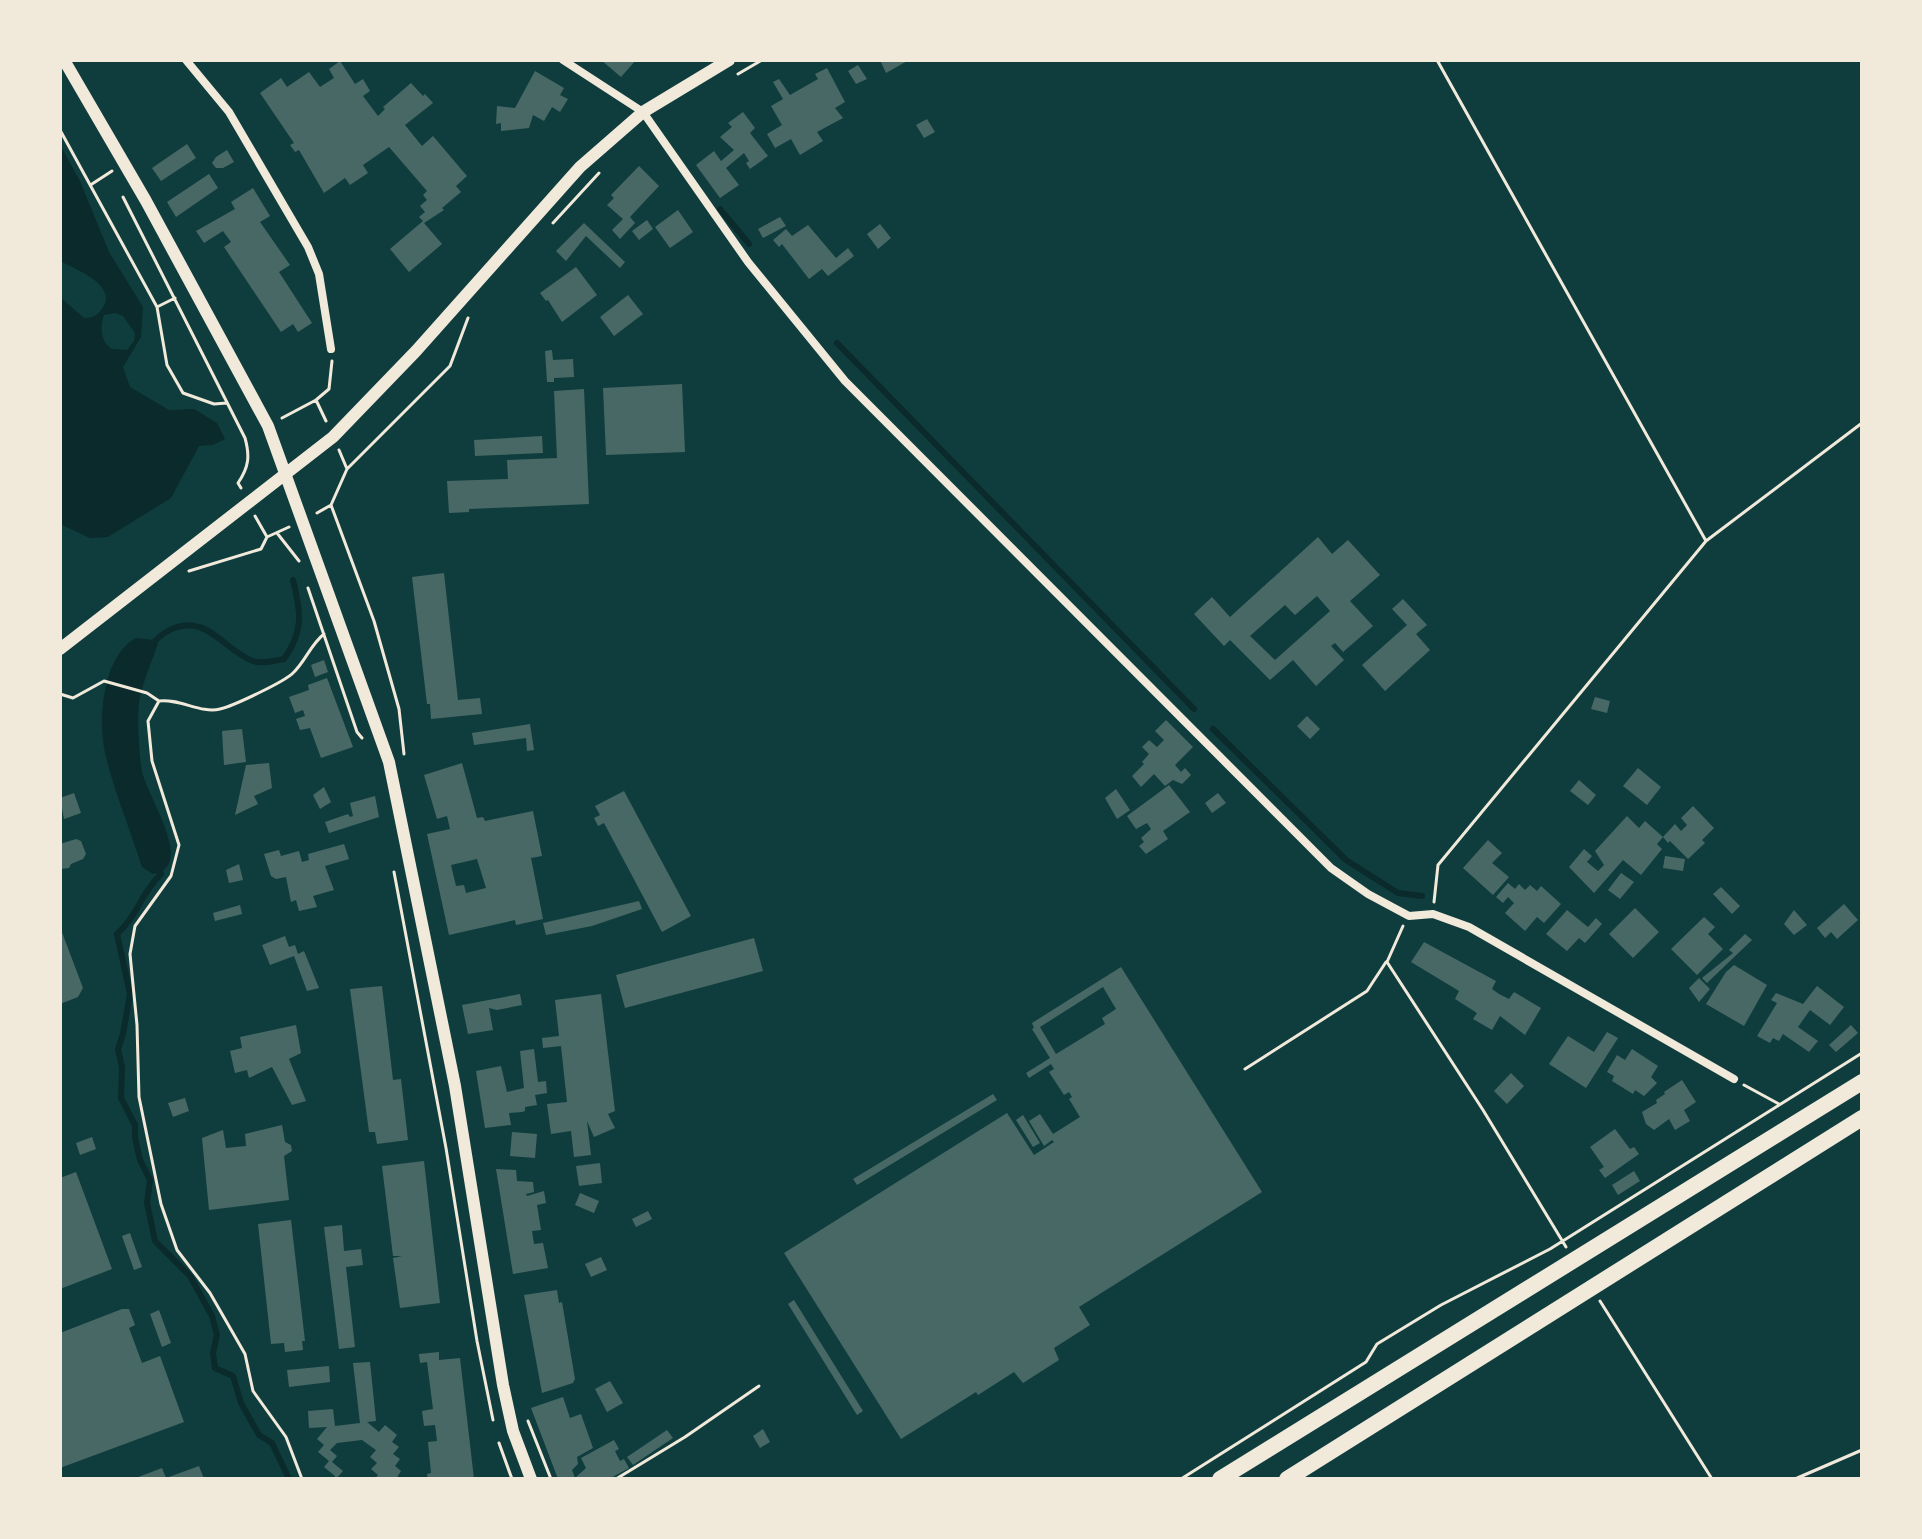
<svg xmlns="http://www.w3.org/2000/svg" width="1922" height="1539" viewBox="0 0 1922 1539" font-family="Quicksand,sans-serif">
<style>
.water{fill:#0a2a2b;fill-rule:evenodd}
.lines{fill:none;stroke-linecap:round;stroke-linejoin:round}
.stream{stroke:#0a2a2b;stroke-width:6}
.building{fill:#486865;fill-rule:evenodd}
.path{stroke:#f1e9da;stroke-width:3}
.minor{stroke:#f1e9da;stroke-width:8}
.tertiary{stroke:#f1e9da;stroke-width:12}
.primary{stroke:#f1e9da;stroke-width:16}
</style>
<rect width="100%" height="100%" fill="#0f3d3e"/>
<!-- water -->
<path class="water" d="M60,145l20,36 29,71 34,55 -2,30 -18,30 7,20 39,23 25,-1 23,14 8,16 -12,6 -14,1 -28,52 -63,39 -18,1 -30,-14v-227l24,21c7,0 13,-2 17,-8 20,-24 -26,-41 -41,-49zM115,313l8,3 12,17 -1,8 -7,9 -15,-1c-12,-7 -12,-22 -8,-34z
M136,638l17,2 5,3c-6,19 -16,40 -19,60 -2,17 0,52 3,68 4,24 55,96 11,103l-11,-7c-12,-38 -28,-76 -37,-114 -7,-33 -3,-97 31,-115z"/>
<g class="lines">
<!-- stream -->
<path class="stream" d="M720,209l29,35
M837,343l357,366
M150,647c11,-15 30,-26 49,-20 18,5 34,27 54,34 9,3 21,0 31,-2 20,-28 17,-47 9,-79
M1213,729l133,131 52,33 24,3
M159,868l2,6c-20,19 -23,41 -44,60l13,60 -7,40 -5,15 4,18 -1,31 14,27v13l5,22 10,20 -3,23 8,38 35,35 22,40 5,19 -4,18 2,15 18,8 8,27 18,32 13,8 17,36"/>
</g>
<!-- building -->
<path class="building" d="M601,60h35l-15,17z
M880,60h29l-23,13z
M340,61l15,23 8,-5 7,12 -7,5 15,20 7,-7 -2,-2 28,-24 12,13 2,-2 8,9 -28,22 17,21 11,-10 34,40 -11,10 5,6 -19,16 2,2 -20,13 18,21 -33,28 -19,-23 33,-28 -4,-4 6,-5 -5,-6 7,-6 -4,-5 4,-4 -38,-44 -26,18 5,8 -18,12 -5,-7 -21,15 -25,-43 -4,2 -5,-7 4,-2 -34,-50 21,-15 6,9 22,-15 11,15 14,-9 -5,-9z
M858,65l9,14 -11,5 -8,-13z
M827,68l18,34 -10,6 8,10 -26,14 6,9 -23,14 -9,-16 -16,9 -8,-14 15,-9 -11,-19 12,-7 -10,-17 6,-3 11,16 28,-16 -3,-5z
M535,71l29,17 -4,7 8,4 -8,13 -8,-5 -8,14 -11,-6 -4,13 -28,3v-8l-5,1 1,-18 18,2z
M743,112l12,16 -5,5 18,23 -18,13 -4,-6 3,-2 -5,-8 -18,15 13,17 -19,13 -24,-33 18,-14 7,10 13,-11 -14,-13 12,-10 -4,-4z
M927,119l8,13 -11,6 -8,-13z
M187,144l9,14 -35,23 -9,-13z
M227,150l7,12 -11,6h-7l-4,-5 4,-6z
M639,166l20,20 -29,31 5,6 -15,16 -8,-9 11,-11 -16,-14 7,-7 -3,-3z
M209,174l9,14 -42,29 -9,-15z
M253,188l17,28 -10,6 30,43 -11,7 33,51 -14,9 -5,-8 -12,8 -57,-85 7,-5 -8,-11 -19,12 -8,-12 39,-22 -4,-7z
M678,210l15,22 -23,16 -15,-21z
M780,217l6,9 -23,12 -5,-9z
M647,220l6,9 -14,11 -7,-9z
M584,223l41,39 -5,6 -34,-32 -20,25 -10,-10z
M880,224l11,14 -13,11 -11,-15z
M808,225l28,33 12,-10 6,8 -26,20 -6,-7 -13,10 -27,-35 -3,3 -6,-7 13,-11 6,7z
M576,267l21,28 -35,27 -14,-22 -2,1 -6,-8z
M628,295l15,19 -29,22 -14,-19z
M552,350l1,10 20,-1 1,18 -20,1v4h-7l-2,-31z
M682,384l3,68 -79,3 -3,-67z
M584,389l5,115 -120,5v3l-20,1 -2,-32 61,-2 -1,-19 50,-2 -3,-67z
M542,436l1,17 -68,3 -1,-16z
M1318,537l14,17 16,-14 32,35 -30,26 23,25 -30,26 -8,-9 -4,3 13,14 -28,26 -23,-26 -23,20 -40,-40 -6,6 -30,-32 18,-17 18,20zM1317,596l13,15 -55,49 -25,-24 35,-31 10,10z
M444,573l14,127 22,-2 2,16 -51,5 -1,-15h-3l-15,-127z
M1403,599l24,26 -11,9 14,16 -45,41 -23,-26 45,-40 -15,-16z
M324,660l4,12 -13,5 -4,-12z
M327,678l26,69 -32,11 -11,-30 -10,2 -4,-11 9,-3 -2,-6 -8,3 -6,-16 20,-7 -1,-5z
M1595,697l15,4 -3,12 -16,-4z
M1307,716l13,13 -10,10 -13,-13z
M1166,720l27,27 -18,18 6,7 4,-4 6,7 -9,9 -9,-4 -8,6 -11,-12 -13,13 -9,-11 12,-12 -2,-2 7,-8 -7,-7 7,-7 8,7 7,-7 -9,-9z
M530,724l4,26 -7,1 -1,-13 -52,7 -2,-12z
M242,729l4,33 -22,3 -2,-34z
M269,763l3,25 -18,8 4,8 -23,11 11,-50z
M462,763l15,55 6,-1 2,4 48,-10 9,45 -11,2 12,61 -27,6 -1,-5 -66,15 -22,-101 23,-5 -3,-13 -10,3 -13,-44zM477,859l9,29 -20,5 -2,-8 -8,1 -5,-21z
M1638,768l23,19 -14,18 -24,-19z
M1579,780l17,15 -8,10 -18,-14z
M1169,785l21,27 -27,19 5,8 -22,15 -7,-8 5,-4 -3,-4 10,-9 -4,-6 -11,6 -9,-13z
M324,787l7,15 -11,7 -7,-14z
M1116,789l14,21 -13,9 -12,-21z
M624,791l67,125 -29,16 -58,-109 -6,3 -4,-8 6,-3 -5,-9z
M74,793l7,20 -17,6 -4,-21z
M1218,793l8,10 -14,10 -7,-10z
M375,796l4,21 -50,16 -4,-11 23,-8 2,3 3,-1 -3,-13z
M1693,806l21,22 -12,12 3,3 -17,16 -18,-18 -2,2 -5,-6 -6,7 5,5 -21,26 -18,-15 -29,33 -25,-26 15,-18 8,7 -5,6 11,9 6,-6 -9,-14 32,-35 12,12 6,-7 18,16 12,-13 6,7 6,-6 -6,-7z
M76,839l5,2 5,13 -3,5 -12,5 -2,4 -9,1v-25z
M1488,840l14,13 -10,10 17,14 -16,18 -30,-27z
M344,844l5,15 -24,7 9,24 -21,6 4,11 -18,4 -3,-11 -5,2 -5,-25 -10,2 -5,-3 -7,-22 15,-4 2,6 18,-5 3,11 7,-2 -1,-6z
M1665,856l20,3 -2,12 -20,-3z
M239,864l4,16 -14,3 -3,-13z
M1621,873l13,9 -14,17 -12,-9z
M1508,883l7,6 4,-5 6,6 5,-5 7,6 4,-5 20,18 -17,19 -7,-6 -12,14 -20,-18 9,-10 -6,-6 -5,6 -7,-6z
M1721,887l19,19 -8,8 -19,-20z
M639,901l3,8 -50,17 -46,9 -3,-12z
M1844,904l14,16 -21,19 -6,-7 -6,6 -8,-10z
M240,905l2,9 -27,7 -2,-8z
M1635,908l24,24 -26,26 -24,-24z
M1567,910l21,17 8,-9 6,6 -17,19 -6,-5 -12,13 -21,-17z
M1794,910l13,15 -13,10 -10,-11z
M1704,917l11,10 -7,7 15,15 -26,26 -26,-26z
M60,927l23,61 -5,9 -18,7z
M1745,934l7,6 -45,43 -5,-5 31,-25 -4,-3z
M285,936l4,11 6,-2 3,9 6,-3 15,37 -12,3 -13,-35 -24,9 -8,-20z
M754,938l9,33 -138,37 -9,-33z
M1424,942l72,39 -4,8 7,5 10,5 5,-7 27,16 -16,27 -25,-19 -8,14 -19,-11 4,-6 -22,-14 4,-8 -48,-29z
M1734,965l33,20 -23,41 -38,-22 20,-32z
M1121,967l141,225 -183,115 11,18 -36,23 5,12 -36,23 -9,-11 -36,23 -2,-3 -75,47 -117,-186 223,-140 27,42 20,-13 -2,-2 -8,6 -15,-25 11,-7 13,20 27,-17 -11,-18 3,-2 -3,-5 -5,3 -15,-23 5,-3 -3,-5 -22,14 -3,-5 24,-15 -18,-29 2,-1 -2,-5zM1103,987l13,22 -14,9 3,6 -49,30 -16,-27z
M1699,978l11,11 -11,13 -10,-14z
M382,986l11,94 8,-1 7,61 -31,4 -2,-12h-6l-19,-143z
M1817,986l27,21 -14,18 -20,-15 -12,17 20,14 -9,11 -26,-18 -4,7 -6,-3 -3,5 -13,-7 20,-33 -6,-3 5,-7 27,11z
M520,994l2,11 -25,5 -8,-2 4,22 -25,4 -6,-29z
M601,994l14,117 -7,3 7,14 -21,9 -7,-16 4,34 -17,2 -3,-26 -20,3 -4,-30 20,-2 -6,-56 -18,2 -1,-10 17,-2 -4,-36z
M296,1025l5,28 -12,6 17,42 -14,4 -20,-38 -23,11 -2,-8 -12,3 -5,-22 12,-3 -2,-11z
M1851,1025l7,8 -22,19 -7,-7z
M1607,1032l11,6 -32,50 -37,-24 19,-28 26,16z
M534,1049l4,33 8,-1 1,12 -12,2 2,10 -12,2v4l-3,1 -13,1 2,12 -26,3 -9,-57 25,-5 6,26 17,-4 -4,-37z
M1632,1049l26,17 -7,11 6,6 -13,13 -9,-6 -2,4 -21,-13 2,-5 -7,-4 10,-17 8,5z
M1511,1073l13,13 -17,18 -13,-13z
M1682,1080l14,22 -12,8 6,11 -15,9 -6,-11 -15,11 -8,-6 -4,-12 15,-9 -1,-3 9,-6 -1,-2z
M993,1094l4,6 -140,85 -4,-6z
M185,1098l4,13 -16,6 -5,-14z
M1023,1115l17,28 -7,4 -17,-27z
M282,1125l3,17 6,3 1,6 -8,5 5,44 -80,10 -7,-72 21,-8 3,18 20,-2 -1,-12z
M1615,1129l15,20 4,-2 5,7 -34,24 -6,-8 5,-3 -14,-20z
M512,1132l25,2 -2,24 -25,-2z
M92,1137l4,12 -16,6 -4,-12z
M424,1161l16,142 -40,5 -7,-50 9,-2h-9l-11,-90z
M600,1163l2,20 -23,3 -3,-20z
M496,1169l20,1 1,11 16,1 1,10 -8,2 1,2 17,-5 2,12 -9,2 4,25 -9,1 2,13 9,-1 5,25 -35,6z
M1634,1171l6,10 -22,14 -6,-10z
M76,1172l36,97 -52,20v-111z
M580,1193l19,8 -5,12 -19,-8z
M648,1211l4,8 -16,8 -4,-8z
M291,1220l14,121h-3l1,9 -18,2 -1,-9 -13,1 -13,-120z
M342,1225l2,26 17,-2 2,16 -17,2 9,80 -16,2 -15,-122z
M130,1233l12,34 -8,3 -12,-34z
M601,1257l6,13 -16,7 -6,-13z
M557,1290l2,13 3,-1 13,77 -2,4 -31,10 -18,-98z
M794,1300l69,111 -6,4 -69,-111z
M122,1309h7l6,16 -6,3 13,35 18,-7 24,66 -124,46v-135z
M159,1310l12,33 -9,4 -12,-33z
M439,1352v8l21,-2 14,121h-46l-1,-5 4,-1 -3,-31 9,-1 -2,-16 -11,1 -2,-15 11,-2 -6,-47 -7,1 -1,-9z
M370,1362l6,59 -9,1 12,10 6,-7 12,10 -5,7 7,5 -6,7 7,5 -5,7 6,5 -5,8h-21l3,-4 -7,-6 6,-6 -7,-6 6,-7 -14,-10 -25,3 -7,7 7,6 -5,6 11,9 -7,8h-3l2,-3 -11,-9 5,-6 -11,-9 6,-7 -7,-6 10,-12 -18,1 -1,-17 25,-2 2,17 25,-3 -7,-60z
M329,1366l1,16 -41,5 -2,-17z
M610,1381l13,22 -16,9 -12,-23z
M563,1397l7,21 11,-4 12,34 -16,9 1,7 -6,6 3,8 11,-10 -5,-10 33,-18 5,9 -4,2 5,10 4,-2 5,9 -20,11h-51l-27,-71z
M763,1429l7,13 -10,6 -7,-12z
M667,1430l6,8 -40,27 -6,-8z
M199,1466l5,13h-71l29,-11 4,10z"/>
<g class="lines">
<!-- path -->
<path class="path" d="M1437,60l269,481
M738,74l24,-14
M60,130l97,177 10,58 16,28 31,11 13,-1
M92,184l20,-13
M123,197l122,241c5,18 4,29 -7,45l3,5
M553,223l46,-50
M157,307l18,-9
M316,400l10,21
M282,418l34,-18 13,-11 3,-28
M339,450l8,19
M331,505l43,116 25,88 5,45
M317,513l14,-8 16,-36 103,-103 18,-48
M255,516l12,21
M277,533l22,28
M189,571l72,-22 6,-12 22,-10
M308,588l49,144 5,6
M60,694l13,4 31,-17 43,12 12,8
M394,872l52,276 31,193 16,79
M1434,902l4,-37 268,-324 156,-118
M1403,926l-16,36 96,148 83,137
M1245,1069l122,-78 19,-29
M1744,1085l35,19
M1600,1301l112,178
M528,1421l23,58
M499,1443l13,36
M302,1479l-16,-42 -33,-46 -8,-37 -35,-61 -33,-43 -16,-46 -22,-107 -2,-72 -7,-71 5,-28 36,-50 8,-31 -27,-84 -4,-40 11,-20c20,-3 42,13 61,8 13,-3 64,-27 73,-36 12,-11 18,-29 31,-39
M616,1479l69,-42 74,-51
M1181,1479l185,-117 11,-18 64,-39 109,-56 312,-196
M1795,1479l67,-29"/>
<!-- minor -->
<path class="minor" d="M186,60l43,52 79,135 11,27 12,75
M563,60l80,52 105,150 97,119 486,487 37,26 41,22 24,-2 36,13 265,152"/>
<!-- tertiary -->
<path class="tertiary" d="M64,60l82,141 122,225 121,336 66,324 48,299 10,46 18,48
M60,649l273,-212 83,-86 164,-184 63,-55 86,-52"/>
<!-- primary -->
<path class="primary" d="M1220,1479l642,-397
M1287,1479l575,-361"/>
</g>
<!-- border -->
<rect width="1922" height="1539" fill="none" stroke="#f1e9da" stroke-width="124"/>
</svg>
